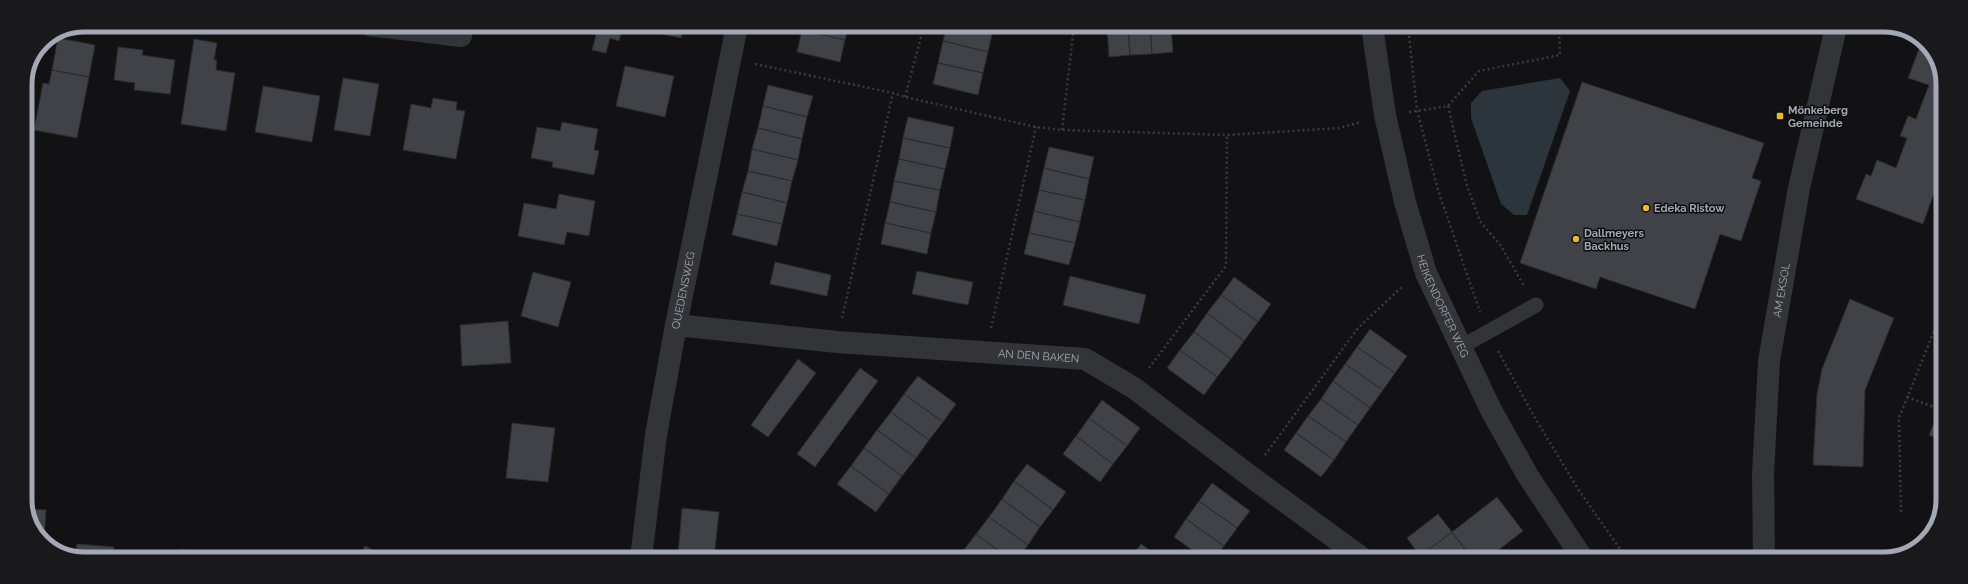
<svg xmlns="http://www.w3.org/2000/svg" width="1968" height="584" viewBox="0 0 1968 584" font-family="Raleway,sans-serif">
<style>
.water{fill:#2c343c}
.building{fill:#414247;stroke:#2c2c30}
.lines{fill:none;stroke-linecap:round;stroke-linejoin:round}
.path{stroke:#393b3f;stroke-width:2.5;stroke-dasharray:2 3;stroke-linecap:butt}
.service{stroke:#333438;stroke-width:15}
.minor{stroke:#333438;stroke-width:22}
.tertiary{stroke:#333438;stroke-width:22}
.poi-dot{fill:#e9b835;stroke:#0d0d0f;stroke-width:1.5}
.labels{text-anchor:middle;stroke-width:3;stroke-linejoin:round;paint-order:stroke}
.poi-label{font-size:11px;font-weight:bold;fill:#a4a8b4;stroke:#0d0d0f;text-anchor:start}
.street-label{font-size:11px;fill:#a4a8b4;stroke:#0d0d0f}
.rim{fill:none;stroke:#a4a8b4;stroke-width:5}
</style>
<rect width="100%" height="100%" fill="#121214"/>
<!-- water -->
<path class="water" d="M1560,78l10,13 -43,124h-13l-13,-11 -30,-86v-15l11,-12z"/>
<!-- building -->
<path class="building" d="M541,25l22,1 -1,3z
M595,26h28l-4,15 -9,-3 -4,15 -14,-3 4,-15 -4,-1z
M643,26h41l-3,12 -39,-8z
M803,26h46l-4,14 -43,-10z
M947,26h28l18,4 -5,22 -45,-11z
M975,26h19l-1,4z
M1107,26h21l2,29 -21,2z
M1128,26h22l2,28 -22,1z
M1150,26h21l2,26 -21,2z
M1193,26h22v1l-21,3z
M802,30l43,10 -5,22 -43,-10z
M58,38l37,7 -6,32 -37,-7z
M194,39l23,4 -3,17h3l-1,10 19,3 -9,58 -45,-7z
M943,41l45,11 -5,21 -45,-10z
M1922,41l7,4 14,35 -1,91 -19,53 -67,-25 10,-25 5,2 6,-16 19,8 11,-30 -7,-2 8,-20 8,3 13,-34 -21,-7z
M118,47l25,3 -1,5 33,5 -5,34 -36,-4 1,-7 -21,-3z
M938,63l45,10 -5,22 -45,-11z
M625,66l49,10 -9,41 -49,-11z
M52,70l37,7 -12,61 -43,-8 9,-47 6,1z
M343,78l36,6 -9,52 -36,-6z
M1582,82l182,61 -12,35 9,3 -20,60 -21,-7 -25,75 -95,-32 -4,12 -76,-26z
M768,85l45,11 -6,21 -44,-11z
M263,86l57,10 -8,46 -57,-10z
M433,98l24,4 -1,8 9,1 -9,48 -53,-9 8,-46 20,4z
M763,106l44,11 -5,22 -44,-11z
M908,117l46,10 -4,21 -47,-10z
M562,122l36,7 -4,21 5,1 -5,24 -42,-8 1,-5 -22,-4 6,-31 23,4z
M758,128l44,11 -4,21 -46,-11z
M903,138l47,10 -5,21 -46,-10z
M1049,147l45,10 -5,22 -45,-11z
M752,149l46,11 -6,21 -44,-10z
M899,159l46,10 -5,21 -46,-9z
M1044,168l45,11 -4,21 -46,-10z
M748,171l44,10 -5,22 -45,-11z
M894,181l46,9 -4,22 -46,-10z
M1039,190l46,10 -5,22 -46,-11z
M742,192l45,11 -5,21 -45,-10z
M559,194l36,7 -6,35 -22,-4 -3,13 -46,-9 6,-33 32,6z
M890,202l46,10 -5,21 -46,-10z
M1034,211l46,11 -5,21 -46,-10z
M737,214l45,10 -5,22 -45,-11z
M885,223l46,10 -4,21 -46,-10z
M1029,233l46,10 -6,22 -45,-11z
M775,262l56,13 -4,21 -57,-12z
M917,271l56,11 -5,23 -56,-11z
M533,272l38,10 -13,45 -37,-11z
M1070,276l76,19 -7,29 -76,-19z
M1234,277l37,27 -13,18 -37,-27z
M1221,295l37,27 -14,19 -37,-28z
M1850,299l44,19 -29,72 -2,77 -50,-2 4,-71 5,-25z
M1207,313l37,28 -13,18 -37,-27z
M508,321l3,42 -49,3 -2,-41z
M1370,329l37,27 -12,17 -38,-26z
M1194,332l37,27 -14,18 -37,-27z
M1357,347l38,26 -12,17 -38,-26z
M1180,350l37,27 -13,18 -37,-27z
M798,359l18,14 -48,64 -17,-12z
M1345,364l38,26 -13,18 -37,-27z
M860,368l18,13 -63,86 -18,-13z
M918,376l38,28 -13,18 -39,-28z
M1333,381l37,27 -12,17 -37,-26z
M904,394l39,28 -14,18 -38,-28z
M1321,399l37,26 -12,17 -38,-26z
M1102,400l38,28 -13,18 -38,-28z
M1942,404l-1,36 -12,-5z
M891,412l38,28 -13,18 -39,-28z
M1308,416l38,26 -12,18 -38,-27z
M1089,418l38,28 -14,18 -37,-28z
M512,423l43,5 -7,54 -42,-4z
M877,430l39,28 -14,18 -38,-28z
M1296,433l38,27 -13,17 -37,-27z
M1076,436l37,28 -13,18 -37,-28z
M864,448l38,28 -13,18 -38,-28z
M1027,464l39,28 -13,18 -39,-29z
M851,466l38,28 -13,18 -39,-28z
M1014,481l39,29 -13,17 -38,-28z
M1212,483l38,28 -13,17 -38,-27z
M1497,497l26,34 -36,28h-15l-20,-27z
M1002,499l38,28 -12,18 -39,-28z
M1199,501l38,27 -13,18 -38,-27z
M682,508l37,4 -5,46 -36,-3z
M27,509l19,1 -2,31 -5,-2z
M1438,514l14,18 -32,24 -13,-18z
M989,517l39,28 -10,13h-9l-33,-24z
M1186,519l38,27 -9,12h-12l-29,-21z
M1452,532l20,27h-49l-3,-3z
M976,534l33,24h-37l-9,-7z
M77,544l37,3v10h-38z
M1141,544l20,14h-31z
M365,546l21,11h-27z
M182,549l26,5 -1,3h-26z
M963,551l9,7h-14z"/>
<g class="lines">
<!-- path -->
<path class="path" d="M1408,26l9,84 21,80 42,122
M755,64l138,29 12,4 131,30 26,3 165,5 112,-7 22,-6
M905,97l19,-71
M1448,106l19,80 13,35 21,25 23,40
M1409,112l39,-6 31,-35 81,-16 -1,-28
M1062,130l12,-104
M842,318l51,-225
M991,328l45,-201
M1934,331l8,2
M1498,351l37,67 45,74 47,67
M1149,368l77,-102 1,-131
M1907,397l32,12
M1265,455l93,-127 45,-42
M1901,512l-2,-94 43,-107"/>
<!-- service -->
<path class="service" d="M1461,347l75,-42"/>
<!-- minor -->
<g class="minor">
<path d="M369,25l92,11 2,-11"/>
<path id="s1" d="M676,325l161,17 248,17 49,29 116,88 112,82"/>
<path id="s2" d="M641,558l15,-123 20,-110 61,-299"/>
<path id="s3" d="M1764,559l-1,-85 6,-113 30,-173 37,-161"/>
</g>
<!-- tertiary -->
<path class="tertiary" id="s4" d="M1372,26l13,89 20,87 21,71 65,137 37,66 55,83"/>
</g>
<!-- markers -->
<g class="poi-dot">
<rect x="1776" y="112" width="8" height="8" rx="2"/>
<circle cx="1646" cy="208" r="4"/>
<circle cx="1576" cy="239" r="4"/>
</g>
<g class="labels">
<!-- poi labels -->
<g class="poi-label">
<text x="1788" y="114">Mönkeberg<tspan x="1788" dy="13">Gemeinde</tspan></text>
<text x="1654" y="212">Edeka Ristow</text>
<text x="1584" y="237">Dallmeyers<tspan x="1584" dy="13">Backhus</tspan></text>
</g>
<!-- street labels -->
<g class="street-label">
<text dy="4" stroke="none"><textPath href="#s2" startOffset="271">QUEDENSWEG</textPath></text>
<text dy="4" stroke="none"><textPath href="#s3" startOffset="270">AM EKSOL</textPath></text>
<text dy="4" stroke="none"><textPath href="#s4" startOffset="290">HEIKENDORFER WEG</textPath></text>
<text dy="4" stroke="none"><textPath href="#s1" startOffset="364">AN DEN BAKEN</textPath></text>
</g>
</g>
<!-- crop -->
<path d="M0 0H1968V584H0ZM84 32H1884A52 52 0 0 1 1936 84V500A52 52 0 0 1 1884 552H84A52 52 0 0 1 32 500V84A52 52 0 0 1 84 32Z" fill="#19191c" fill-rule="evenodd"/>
<path class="rim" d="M84 32H1884A52 52 0 0 1 1936 84V500A52 52 0 0 1 1884 552H84A52 52 0 0 1 32 500V84A52 52 0 0 1 84 32Z"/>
</svg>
